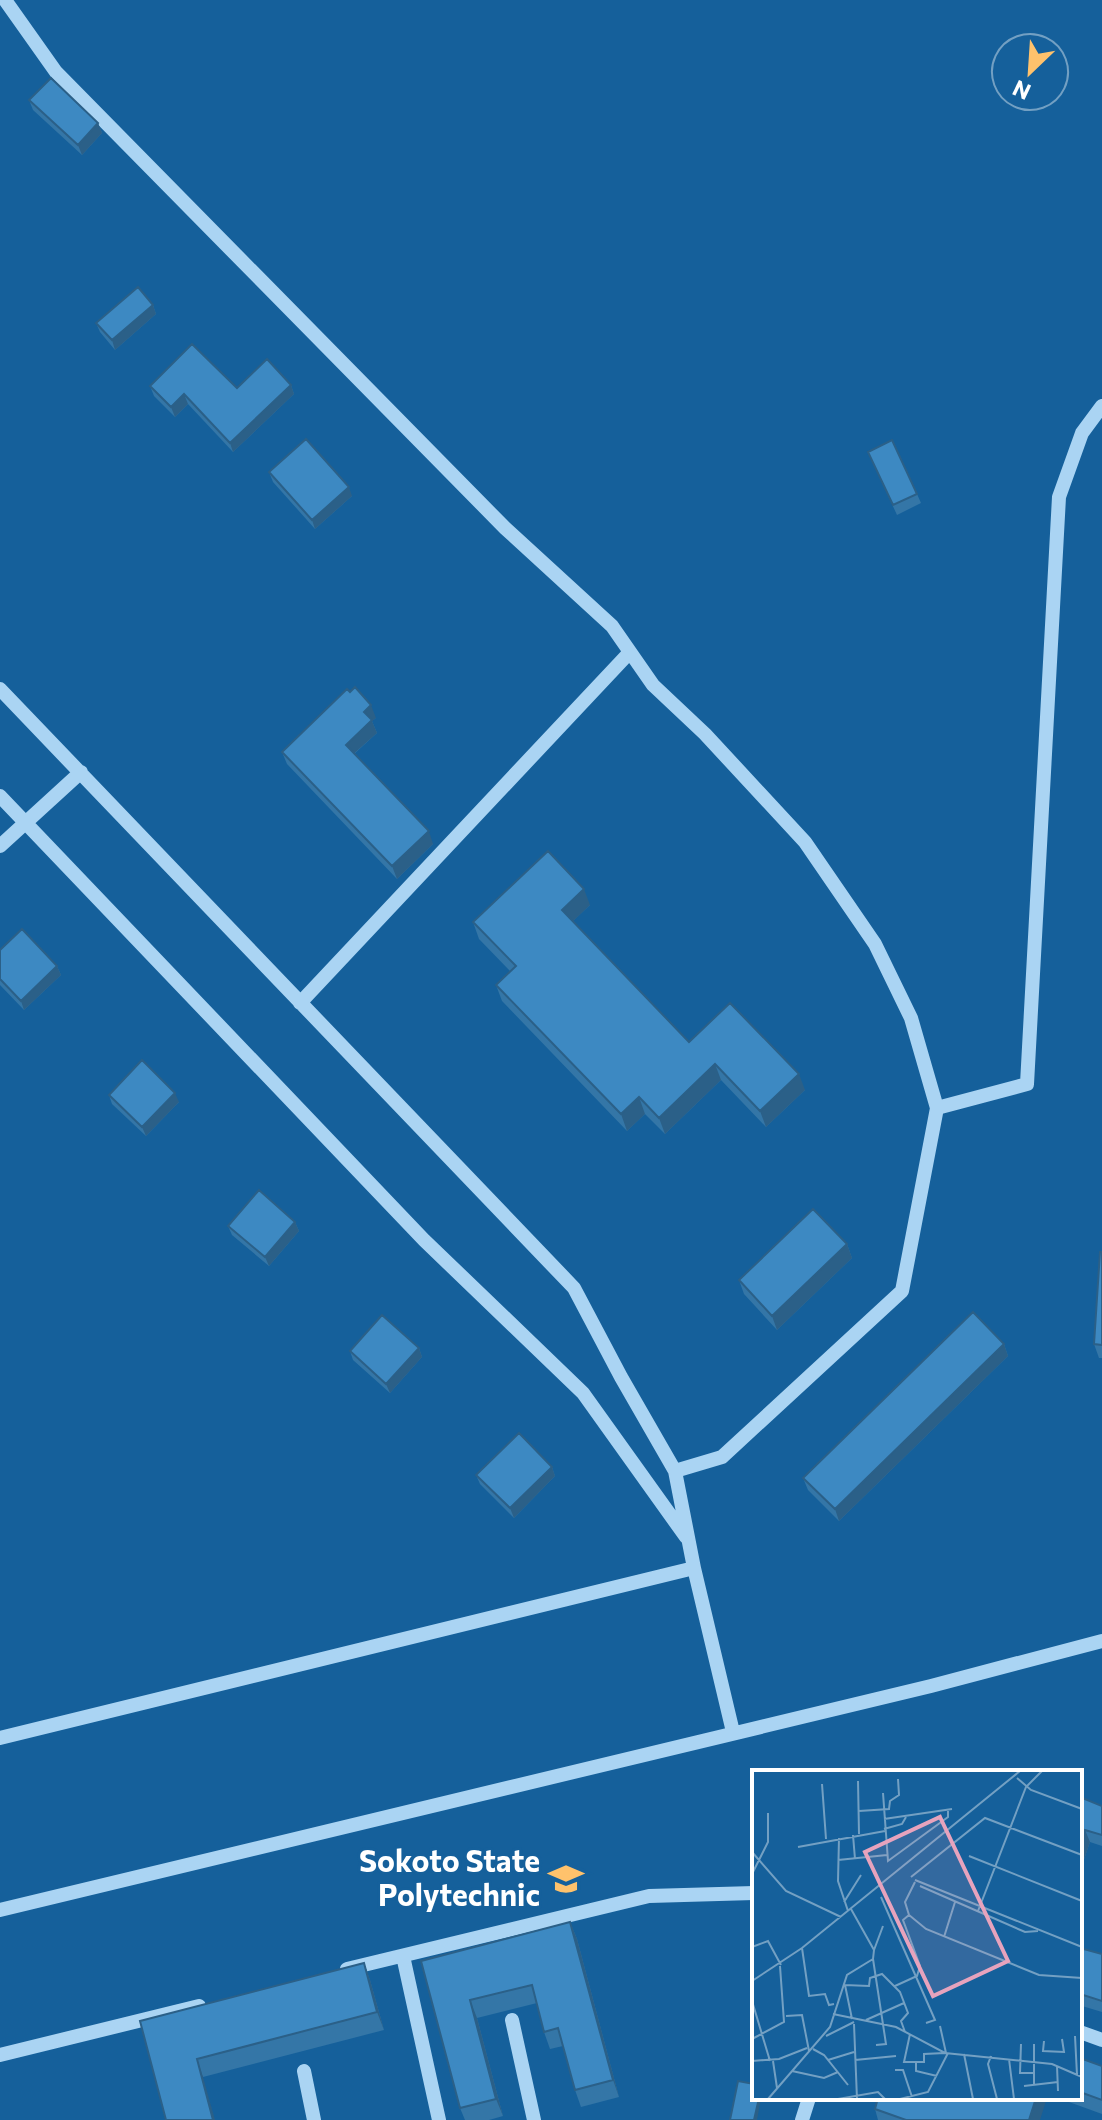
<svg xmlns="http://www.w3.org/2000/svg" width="1102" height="2120" viewBox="0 0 1102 2120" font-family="Commissioner,sans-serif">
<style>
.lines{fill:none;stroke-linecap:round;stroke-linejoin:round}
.minor{stroke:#aad4f3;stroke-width:14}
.wall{fill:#3476a7}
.shaded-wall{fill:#2b6088}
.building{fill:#3d89c2;stroke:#2b6088;stroke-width:2}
.labels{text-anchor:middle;stroke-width:6;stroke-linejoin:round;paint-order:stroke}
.poi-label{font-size:30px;font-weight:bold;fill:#fff;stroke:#15609b;text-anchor:end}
.inset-road{fill:none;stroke:#73a0c3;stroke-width:2}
.view{fill:#e7a3bd;fill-opacity:0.15;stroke:#e7a3bd;stroke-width:4}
.inset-edge{fill:none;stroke:#fff;stroke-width:4}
</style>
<rect width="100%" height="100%" fill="#15609b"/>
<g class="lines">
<!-- minor -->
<path class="minor" d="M5,0l51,72 449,456 107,98 41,59 52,49 100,108 70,102 36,74 26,90 -35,183 -180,166 -47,14
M0,689l574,599 47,89 54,94 19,97 39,164
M0,796l424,444 159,153 103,144
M0,846l81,-74
M300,1003l330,-351
M937,1108l90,-24 32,-587 23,-64 20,-27
M0,1738l694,-170
M0,1910l931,-224 171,-45
M403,1956l36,164
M347,1969l302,-73 105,-3
M512,2020l22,100
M1080,2032l22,8
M0,2055l199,-49
M304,2071l10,49
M802,2120l7,-22"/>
</g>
<!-- wall -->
<path class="wall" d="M29,100l69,23 4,10 -20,22 -49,-45z
M153,305l3,9 -41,36 -15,-18 -4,-9z
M291,385l3,9 -61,58 -45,-48 -13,13 -21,-21 -4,-10 87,2z
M868,452l49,42 4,9 -24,12z
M269,472l83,24 -37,33 -42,-47z
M376,718l-4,3 5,12 -23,21 79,90 -36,35 -110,-115 -5,-12z
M590,905l-17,16 116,121 116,48 -39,37 -45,-47 -56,54 -20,-20 -18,17 -125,-130 -6,-16 14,-14 -31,-32 -6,-17z
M0,950l57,16 4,9 -37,35 -24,-25z
M109,1095l70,7 -33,34 -34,-32z
M295,1222l4,9 -30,35 -37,-31 -4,-9z
M847,1244l5,14 -75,72 -33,-36 -5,-14z
M1102,1252v106h-3l-5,-14z
M1004,1344l4,12 -169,165 -31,-31 -5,-12z
M419,1348l3,9 -32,36 -37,-33 -3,-9z
M552,1467l3,9 -41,42 -34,-34 -4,-9z
M1080,1797l22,9v40l-12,-4 -10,29z
M570,1922l7,17 42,158 -38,10 -6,-17 -12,-44 -13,3 -6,-17 -7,-29 -60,15 26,98 -14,4h-24l-5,-12 -39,-147z
M1080,1948l22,6v58l-20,-6 -2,-5z
M364,1963l6,17 14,50 -181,47 -63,-56z
M1080,2058l22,8v48l-44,-16h22z
M875,2109l165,11h-162z"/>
<!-- shaded-wall -->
<path class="shaded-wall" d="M98,123l4,10 -20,22 -4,-10z
M153,305l3,9 -41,36 -3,-10z
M291,385l3,9 -61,58 -3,-9z
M184,394l4,10 -13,13 -4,-10z
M349,487l3,9 -37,33 -3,-9z
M371,705l5,13 -4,3 5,12 -27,24 -4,-12 18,-33z
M429,831l4,13 -36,35 -5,-13z
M584,889l6,16 -22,21 -6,-16z
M57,966l4,9 -37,35 -3,-9z
M715,1064l6,16 -56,54 -6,-16z
M799,1074l6,16 -39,37 -6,-16z
M175,1093l4,9 -33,34 -4,-9z
M639,1097l6,17 -18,17 -6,-17z
M295,1222l4,9 -30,35 -4,-9z
M847,1244l5,14 -75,72 -5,-14z
M1004,1344l4,12 -169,165 -4,-12z
M419,1348l3,9 -32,36 -4,-9z
M552,1467l3,9 -41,42 -4,-10z
M1085,1830l5,12 -10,29v-26z
M570,1922l7,17 42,158 -6,-17z
M364,1963l6,17 14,50 -7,-18z
M470,2000l7,18 26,98 -7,-17z
M197,2059l6,18 12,43h-2z
M759,2098h2l-4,22h-3z
M1036,2098h11l-7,22h-11z"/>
<!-- building -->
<path class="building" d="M51,78l47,45 -20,22 -49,-45z
M138,287l15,18 -41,35 -16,-17z
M192,344l45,44 30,-29 24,26 -61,58 -46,-49 -13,13 -21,-21z
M306,439l43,48 -37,33 -43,-48z
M892,440l25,54 -24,11 -25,-53z
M355,687l16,18 -7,7 8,8 -26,25 83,86 -37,35 -110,-114 65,-63 3,3z
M548,851l36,38 -22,21 127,132 41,-39 69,71 -39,37 -45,-47 -56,54 -20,-21 -18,17 -125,-129 20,-19 -43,-44z
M22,929l35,37 -36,35 -21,-22v-29z
M142,1060l33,33 -33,34 -33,-32z
M259,1190l36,32 -30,35 -37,-31z
M813,1209l34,35 -75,72 -33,-36z
M1100,1252h2v93l-8,-1z
M973,1312l31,32 -169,165 -32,-31z
M382,1315l37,33 -33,36 -36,-33z
M519,1433l33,34 -42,41 -34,-33z
M1080,1797l22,9v29l-17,-5 -5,15z
M570,1922l43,158 -38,10 -17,-62 -14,4 -12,-47 -62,15 26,99 -36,9 -39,-147z
M1080,1948l22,6v47l-22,-7z
M364,1963l13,49 -180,47 16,61h-47l-26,-99z
M1080,2058l22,8v34l-22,-8z
M738,2081l16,3v14h5l-5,22h-24z
M878,2098h158l-7,22h-123l-31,-11z"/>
<!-- icons -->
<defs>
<g id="university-bare" transform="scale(2.76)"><path d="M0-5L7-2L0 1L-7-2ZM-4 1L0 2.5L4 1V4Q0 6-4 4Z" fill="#ffc26c" stroke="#15609b" stroke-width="2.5" paint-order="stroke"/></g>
</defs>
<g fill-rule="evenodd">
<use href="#university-bare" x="566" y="1879"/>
</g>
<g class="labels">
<!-- poi labels -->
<g class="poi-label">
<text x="540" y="1872">Sokoto State<tspan x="540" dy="34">Polytechnic</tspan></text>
</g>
</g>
<!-- overview -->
<g transform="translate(752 1770)">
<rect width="330" height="330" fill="#15609b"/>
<path class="inset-road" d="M265,8l14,12 51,19M106,11l1,53M70,14l4,55M131,23l5,68 60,-44v-6M107,41l30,-2 1,-8 9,-6 -1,-16M132,49l68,-10M132,59l18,-5 4,-7M101,65l2,24M87,68l-1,43 10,30M46,77l87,-16M0,82l34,39 55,26M217,86l113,45M86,90l49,-5M0,104l16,-32v-29M159,107l74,-59 97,37M163,110l167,67M163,112l-10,20 4,13 17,14 113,46 43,3M168,116l105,46 13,-1M129,127l54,123 -9,3M92,132l17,-27M226,141l48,-124 16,-16M192,167l11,-35M0,177l16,-6 13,24M50,178l7,48 16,-2 4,11 5,-1M122,180l9,-24M121,189l13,85 -10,1M0,211l50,-33 218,-177M143,216l22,-10 3,-10 -17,-46 6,-5M0,231l18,60M81,244l63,13 49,26 107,11 30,13M34,246l16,-1 7,36M100,249l-7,-34 24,1 1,-8 12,-4 18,18 8,21 -7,8 4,11M114,250l38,-17M102,254l3,75M188,256l6,27M158,264l-6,28h20v-8l21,-1M74,266l28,-14M323,266l2,39M0,269l32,-17 -4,-56M292,271l-1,10 21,1 -2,-13M269,274l-1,29h14M61,279l11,6 24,30M212,284l9,45M239,286l-3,8 9,35M257,289l5,40M76,290l26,-8M103,290l41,-4M0,291l27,-2 28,-11M21,291l4,27M164,292v9l21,5M305,296l1,25M143,300h8l9,27M40,301l32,7 14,-6M282,315v-41M272,316l34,-4M16,329l62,-72 17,-52 26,-16 1,-9 -23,-41M86,329l40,-7 7,7M148,329l28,-7 20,-39"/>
<path class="view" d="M188,47l68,144 -75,35 -68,-144z"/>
<rect width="330" height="330" class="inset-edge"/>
</g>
<!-- north arrow -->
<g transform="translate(1030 72) rotate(205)"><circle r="38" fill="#15609b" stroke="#73a0c3" stroke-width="2"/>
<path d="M0-6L14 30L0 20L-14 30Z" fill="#ffc26c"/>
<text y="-12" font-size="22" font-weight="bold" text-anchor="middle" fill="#ffffff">N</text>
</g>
</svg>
